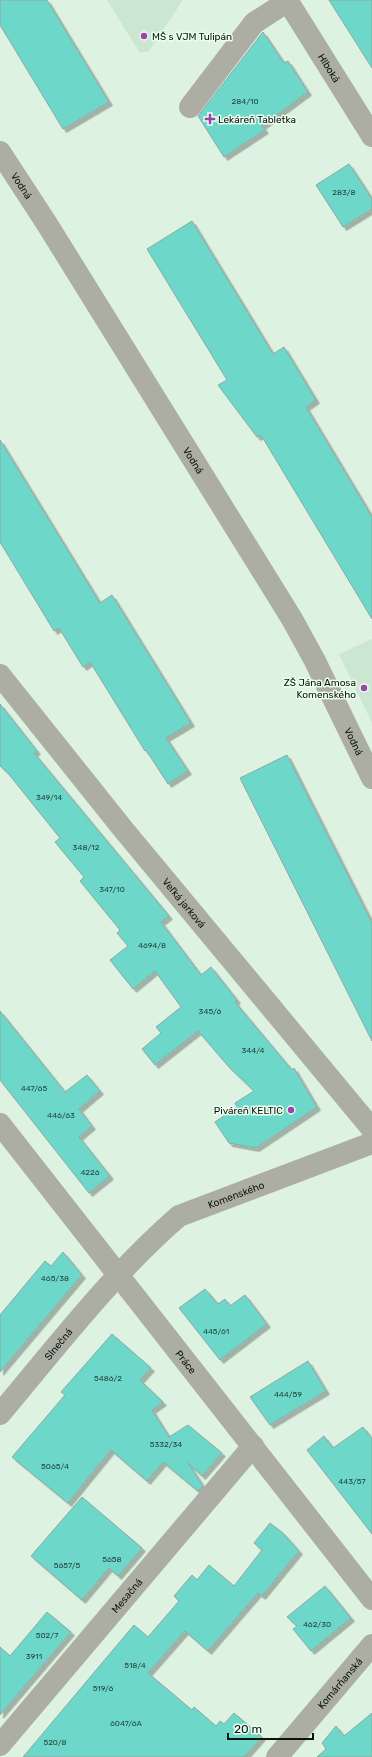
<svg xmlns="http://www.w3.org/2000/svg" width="372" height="1757" viewBox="0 0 372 1757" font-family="Rubik,sans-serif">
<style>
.built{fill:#cce7d1}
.building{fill:#6dd8ca;stroke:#8da8a4;filter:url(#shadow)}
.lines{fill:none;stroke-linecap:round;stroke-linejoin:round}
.minor{stroke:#acaea4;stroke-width:22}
.poi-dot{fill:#9f42ac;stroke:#ebffee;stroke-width:1.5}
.labels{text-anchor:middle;stroke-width:3;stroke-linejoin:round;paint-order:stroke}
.number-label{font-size:8px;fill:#24443c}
.poi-label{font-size:10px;fill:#0c130d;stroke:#ebffee;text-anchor:start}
.street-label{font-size:10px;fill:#0c130d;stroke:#ebffee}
</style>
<defs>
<filter id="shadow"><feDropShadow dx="3.5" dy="3.5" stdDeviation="0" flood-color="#0004"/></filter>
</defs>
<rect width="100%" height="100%" fill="#ddf2e1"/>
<!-- built -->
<path class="built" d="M107,0h76l-34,51 -9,2z
M372,639v84l-33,-69z"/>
<!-- building -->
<path class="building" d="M0,0h47l62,102 -46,27 -63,-104z
M329,0h43v68z
M263,32l21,31 4,-2 20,31 -46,34 3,4 -41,27 -26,-41z
M349,164l23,35v10l-29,18 -27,-42z
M192,221l81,133 11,-7 32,53 -10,7 66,110v102l-111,-184 -4,2 -39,-52 9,-5 -80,-131z
M0,440l100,163 12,-8 79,128 -25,15 22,33 -20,13 -22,-34 -1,1 -55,-89 -7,5 -24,-39 -5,3 -54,-89z
M0,704l37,47 -3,2 135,163 -8,6 40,53 10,-8 26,33 -2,2 57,68 2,-2 23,39 -61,41 -27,-5 -14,-21 22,-15 -2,-4 19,-12 -25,-24 -31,-36 -43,34 -13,-16 19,-16 -5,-6 25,-20 -26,-36 -22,18 -23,-29 18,-14 -11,-13 3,-3 -40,-49 4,-4 -29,-35 5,-4 -53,-66 -7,-6z
M287,755l85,168v118l-132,-263z
M0,1011l65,81 22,-17 13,16 -21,18 13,17 -13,11 31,39 -21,17 -89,-113z
M63,1252l19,23 -82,97v-57l45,-54 6,5z
M205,1289l13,15 7,-5 5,7 15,-11 22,29 -47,36 -41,-52z
M112,1334l39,34 -11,12 23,22 -11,8 17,27 19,-12 34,28 -20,23 -14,-13 15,23 -5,5 -35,-29 -16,19 -36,-31 -43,53 -56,-46 53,-62 -4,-3z
M308,1361l18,30 -56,34 -20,-28z
M363,1427l9,12v95l-65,-84 17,-14 9,12z
M82,1497l60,51 -24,28 -9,-8 -27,32 -51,-44z
M270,1523l13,10 16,18 -37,45 -4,-3 -50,58 -23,-20 -37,42 44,37 2,-3 22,19 4,-5 4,3 10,-11 28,24 -18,20h-221l111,-132 14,12 31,-36 -5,-5 18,-21 5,5 12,-15 25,21 28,-36 -8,-7z
M325,1586l26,32 -40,33 -18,-22 4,-3 -10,-9z
M47,1612l24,20 -71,83v-68l10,9z
M372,1713v44h-55l9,-8 -4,-6 14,-17 8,10z"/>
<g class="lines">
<!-- minor -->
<g class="minor">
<path id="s1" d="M287,0l85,136"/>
<path d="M190,107l64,-84 34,-22"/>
<path id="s2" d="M0,152l47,72 245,395 23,42 57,117"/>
<path id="s3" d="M0,675l123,154 249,300"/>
<path id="s4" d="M0,1124l372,475"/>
<path id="s5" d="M0,1414c57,-68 112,-140 179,-198l193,-73"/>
<path id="s6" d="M0,1745l253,-299"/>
<path id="s7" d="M277,1757l95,-112"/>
</g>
</g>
<!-- markers -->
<g class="poi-dot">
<circle cx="144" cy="36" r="4"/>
<path d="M208 113h4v4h4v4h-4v4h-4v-4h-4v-4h4z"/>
<circle cx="364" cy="688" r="4"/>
<circle cx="291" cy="1110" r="4"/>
</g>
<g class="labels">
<!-- number labels -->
<g class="number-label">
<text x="245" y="104">284/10</text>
<text x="344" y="195">283/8</text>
<text x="49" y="800">349/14</text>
<text x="86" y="850">348/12</text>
<text x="112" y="892">347/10</text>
<text x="152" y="948">4694/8</text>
<text x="210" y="1014">345/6</text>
<text x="253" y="1053">344/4</text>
<text x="34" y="1091">447/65</text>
<text x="61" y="1118">446/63</text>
<text x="90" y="1175">4226</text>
<text x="55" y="1281">465/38</text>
<text x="216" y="1334">445/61</text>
<text x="108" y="1381">5486/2</text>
<text x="288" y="1397">444/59</text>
<text x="166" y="1447">5332/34</text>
<text x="55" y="1469">5065/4</text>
<text x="352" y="1484">443/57</text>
<text x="112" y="1562">5658</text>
<text x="67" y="1568">5657/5</text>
<text x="317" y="1627">462/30</text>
<text x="47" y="1638">502/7</text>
<text x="34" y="1659">3911</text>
<text x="135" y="1668">518/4</text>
<text x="103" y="1691">519/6</text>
<text x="126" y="1726">6047/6A</text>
<text x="55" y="1745">520/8</text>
</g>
<!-- poi labels -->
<g class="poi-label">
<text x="152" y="40">MŠ s VJM Tulipán</text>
<text x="218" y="123">Lekáreň Tabletka</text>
<text x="356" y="686" text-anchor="end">ZŠ Jána Amosa<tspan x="356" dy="12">Komenského</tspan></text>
<text x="283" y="1114" text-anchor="end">Piváreň KELTIC</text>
</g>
<!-- street labels -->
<g class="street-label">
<text dy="4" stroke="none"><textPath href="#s1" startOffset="80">Hlboká</textPath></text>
<text dy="4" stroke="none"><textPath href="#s2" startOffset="40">Vodná</textPath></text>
<text dy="4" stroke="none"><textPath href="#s2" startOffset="364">Vodná</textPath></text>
<text dy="4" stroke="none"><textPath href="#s2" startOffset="688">Vodná</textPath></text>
<text dy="4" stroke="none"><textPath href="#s3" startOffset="293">Veľká jarková</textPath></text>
<text dy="4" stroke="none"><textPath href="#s5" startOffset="328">Komenského</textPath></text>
<text dy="4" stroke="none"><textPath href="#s5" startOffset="91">Slnečná</textPath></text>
<text dy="4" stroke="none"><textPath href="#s4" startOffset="302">Práce</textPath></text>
<text dy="4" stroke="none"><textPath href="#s6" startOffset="196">Mesačná</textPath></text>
<text dy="4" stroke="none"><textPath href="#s7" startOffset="97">Komárňanská</textPath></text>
</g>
</g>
<!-- scale -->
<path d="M228 1733v6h85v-6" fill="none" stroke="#0c130d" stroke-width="2"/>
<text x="234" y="1733" font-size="12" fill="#0c130d" stroke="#ebffee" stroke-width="3" paint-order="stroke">20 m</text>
</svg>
